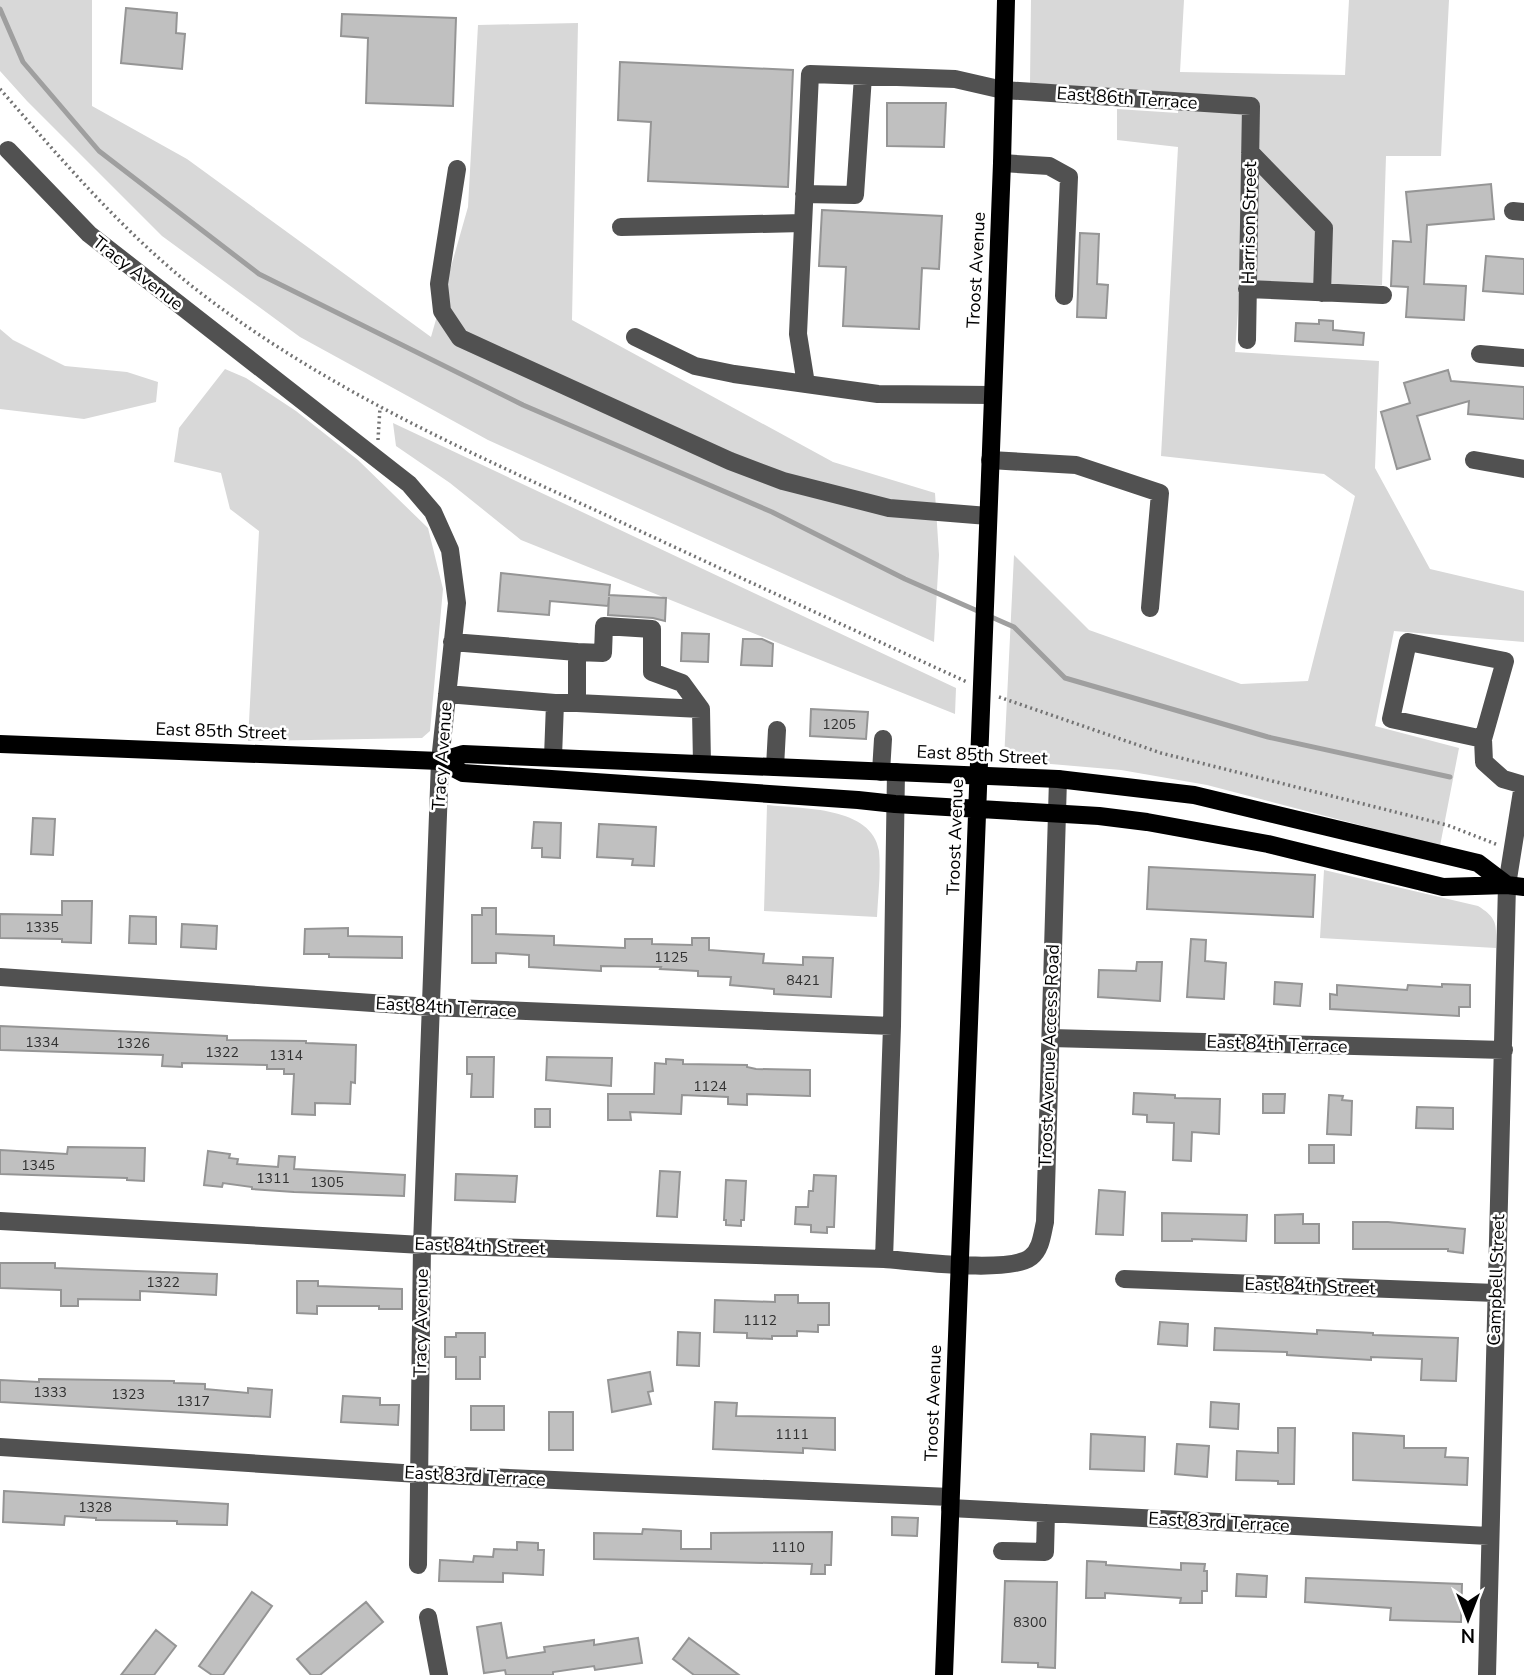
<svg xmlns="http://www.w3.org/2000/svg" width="1524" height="1675" viewBox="0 0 1524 1675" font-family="'Nunito Sans',sans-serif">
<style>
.green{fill:#d8d8d8}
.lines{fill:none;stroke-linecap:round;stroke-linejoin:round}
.stream{stroke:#9f9f9f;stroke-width:5}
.building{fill:#c0c0c0;stroke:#959595;stroke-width:2}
.path{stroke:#737373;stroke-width:3.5;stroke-dasharray:2 3.5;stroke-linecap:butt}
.minor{stroke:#515151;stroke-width:18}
.major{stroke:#000;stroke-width:18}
.labels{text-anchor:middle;stroke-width:5;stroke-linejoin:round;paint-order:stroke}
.number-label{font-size:14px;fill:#303030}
.street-label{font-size:18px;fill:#000;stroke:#fff}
</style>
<rect width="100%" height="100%" fill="#fff"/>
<!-- green -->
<path class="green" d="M0,0h92v106l95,53 244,178 37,-130 10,-182 100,-2 -6,297 261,142 102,31 4,62 -5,87 -446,-202 -188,-103 -138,-101 -135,-135 -27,-30z
M1031,0h153l-4,72 165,3 4,-75h100l-8,156h-55l-4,129 -142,-3 -5,70 144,9 -4,107 55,101 94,22v51l-130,-11 -19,95 84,22 -19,98 -233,-61 -86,-15 -117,-10 10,-205 75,75 152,54 67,-3 47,-185 -31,-22 -163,-18 17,-309 -61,-7v-31l61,4 1,-20 -149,-10z
M0,329l13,11 52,26 62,6 31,10 -2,20 -72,17 -84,-10z
M225,369l21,9 50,33 62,49 70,68 15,61 -13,142 -8,7 -174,3 11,-210 -29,-22 -9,-36 -47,-11 5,-34z
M393,423l563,265 -1,26 -434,-174 -71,-57 -54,-37z
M767,805c35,4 105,1 112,46 2,21 -1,45 -2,66l-113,-6z
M1324,870l154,36c21,13 18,20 18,42l-176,-10z"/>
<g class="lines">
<!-- stream -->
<path class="stream" d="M0,9l23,53 76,89 160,123 264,131 249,107 133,67 109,48 51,51 203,59 182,40"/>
</g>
<!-- building -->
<path class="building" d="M126,8l51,5 -1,20 9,1 -3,35 -61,-6z
M342,14l114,4 -3,88 -87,-3 2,-65 -27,-2z
M620,62l173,8 -5,117 -140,-6 3,-59 -33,-2z
M887,103h59l-2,44 -57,-1z
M1491,184l3,35 -67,6 -3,59 42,2 -2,34 -58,-3 2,-30 -17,-1 2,-45 18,1 -5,-50z
M822,210l120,6 -3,53 -17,-1 -3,61 -76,-3 3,-59 -27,-1z
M1080,233l19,1 -2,50 11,1 -2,33 -29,-1z
M1486,256l38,3v35l-41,-3z
M1319,320l14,1v9l31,3 -1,12 -68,-4 1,-18 23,1z
M1448,370l3,11 73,6v32l-56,-5 1,-13 -52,15 13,43 -33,10 -16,-57 29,-9 -6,-20z
M501,573l109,12 -1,10 57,3 -1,23 -12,-3 -45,-3 1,-18 -1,9 -58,-5 -1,14 -51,-4z
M682,633l27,1 -1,28 -27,-1z
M743,639h19l11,5 -1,22 -31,-1z
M811,709l57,3 -2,27 -56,-3z
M33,818l22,1 -2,36 -22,-1z
M534,822l27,1 -1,35 -18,-1v-9h-10z
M599,824l57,3 -2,39 -22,-1 1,-6 -36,-2z
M1149,867l166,8 -2,42 -166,-8z
M62,901h30l-1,42 -29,-1v-3l-62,-1v-24l62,1z
M482,908h14v26l58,2v9l71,3v-9h27v5l40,1v-7h17v12l55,4 -1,9 40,2v-8l30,1 -2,39 -57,-3v-5l-44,-4 1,-8 -33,-1v-5l-38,-2 1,-2 -60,-1v5l-72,-4v-12l-33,-2v10h-24v-48h10z
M130,916l26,1v27l-27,-1z
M182,924l35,2 -1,23 -35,-2z
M348,928v8l54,1v21l-73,-1v-3h-25l1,-25z
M1191,939l15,1 -1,21 21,2 -2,36 -37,-2z
M1137,962h25l-2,39 -62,-4 1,-27 37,1z
M1275,982l27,2 -2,22 -26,-2z
M1442,984l28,1v22h-11v9l-129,-7v-15l7,1v-10l70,5 1,-5 34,2z
M0,1026l227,10v4l79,1v2l50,2 -1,38 -4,-1 -1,22 -35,-1v12l-23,-1 2,-40h-10v-5h-17v-4l-85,-2v4l-20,-1 1,-11 -163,-5z
M467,1057h27l-1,40h-22l1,-23h-5z
M547,1057l65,1 -1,28 -65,-6z
M666,1059l17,1v4l64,1v2l9,2 54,1v26l-63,-2v11l-19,-1v-7l-46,-2 -1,19 -51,-2 1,8h-23v-26h46l1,-31 11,1z
M1134,1093l41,2v3l45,1 -1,35 -27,-2 -1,29 -18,-1 1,-37 -27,-1v-7l-14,-1z
M1263,1094h22l-1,19h-21z
M1329,1095l14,1 -1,4 10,1 -1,34 -24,-1z
M1417,1107l36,1v21l-37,-1z
M535,1109h15v18h-15z
M1309,1145h25v18h-25z
M68,1147l77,1 -1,33 -17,-1v-2l-127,-4v-24l67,4z
M208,1151l22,3 -1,4 9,1 -1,5 41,3 1,-11 16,1 -1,12 111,6 -1,21 -110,-4 -42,-3v-2l-29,-4 -1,4 -18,-2z
M660,1171l20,1 -3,45 -20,-1z
M456,1174l61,2 -2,26 -60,-2z
M814,1175l22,1 -2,51h-7v6l-16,-1v-7l-16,-1 1,-17h12l1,-16h4z
M726,1180l20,1 -2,39h-3v6l-15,-1v-5h-2z
M1099,1190l26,2 -2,43 -27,-1z
M1162,1213l85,2 -1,26 -54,-2v2h-30z
M1303,1214v10h16v19h-44v-28z
M1353,1222h35l77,7 -2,24 -15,-2v-2h-95z
M0,1263h55v5l162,6 -1,21 -76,-4v9l-62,-1v7h-17v-16l-61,-2z
M297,1281h21v5l84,3v20h-23v-3h-62v8l-20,-1z
M775,1295h23v8h31v22h-11v7l-21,-1v5h-25v3l-25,-1v-5l-33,-1 1,-32 60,2z
M1160,1322l28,2 -1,22 -29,-2z
M1215,1328l102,6v-4l56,3v2l85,3 -2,43 -35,-1 1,-21 -51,-2v3l-84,-5v-3l-73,-2z
M678,1332l22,1 -1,33 -22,-1z
M456,1333h29v24h-5v22h-24v-22h-11v-20h11z
M650,1372l3,19 -5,1 3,12 -39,8 -4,-32z
M39,1379l135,2v2l31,1v5l43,4v-5l24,2 -2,27 -270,-15v-22l39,2z
M343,1396l37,2v7h19l-1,20 -57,-3z
M715,1402l22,1 -1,13 99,2v32l-32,-2v5l-90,-4z
M1211,1402l28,2 -1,25 -28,-2z
M471,1406h33v24h-33z
M549,1412h24v38h-24z
M1278,1428h17l-1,56h-16v-3l-42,-1 1,-29 41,2z
M1353,1433l51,3v12h42l-1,9 23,1 -1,27 -114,-5z
M1091,1434l54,3 -1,34 -54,-2z
M1177,1444l32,2 -2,31 -32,-3z
M4,1491l224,13 -1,21 -50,-1v-3l-81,-1v-2l-31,-2 -1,9 -61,-3z
M892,1517l26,1 -1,18 -25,-1z
M643,1529l38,2v18h30v-16l121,-1 -1,33h-6v9h-14l1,-10 -218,-5v-26l48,1z
M517,1542l21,1v7h6l-1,25 -40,-2v9l-64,-1 1,-21 33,2 1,-6 19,1 1,-8 23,1z
M1087,1561l19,1v3l75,5v-7l24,1 -1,7h3v20h-5v12h-22l1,-5 -76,-5v5h-19z
M1237,1574l30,2 -1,21 -30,-1z
M1306,1578l156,6 -1,38 -71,-2 1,-12 -86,-6z
M1005,1581l52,1 -2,86 -17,-1v-4l-36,-1z
M252,1592l20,14 -49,69h-11l-13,-9z
M366,1602l17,20 -63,53h-9l-14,-16z
M501,1623l6,35 38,-6 -1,-5 50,-7v5l44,-7 4,25 -47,7 -1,-4 -41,6v3h-47l-1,-5 -21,3 -7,-46z
M156,1630l20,16 -22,29h-33z
M689,1638l50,37h-45l-21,-16z"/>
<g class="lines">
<!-- path -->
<path class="path" d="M0,89c63,72 125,146 202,205 122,93 255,153 393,216 124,58 248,115 372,172
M378,440l2,-33
M999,697l162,56 286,72 51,20"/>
<!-- minor -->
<path class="minor" d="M8,150l81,84 320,250 24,28 17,38 7,53 -17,158 -18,484 -4,320
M1250,152l74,76 -2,65
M1002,163l47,3 20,11 -5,119
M457,169l-18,115 3,27 18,27 270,123 53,20 106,27 99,8
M804,194l51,1 8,-119
M1513,211l11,1
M621,227l182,-4
M1247,289l136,6
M635,337l60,29 39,8 144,20 114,1
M1480,354l44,4
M806,384l-8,-50 12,-260 145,5 48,11 248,16 -4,234
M990,460l86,5 84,28 -10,115
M1474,460l50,9
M452,642l125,10
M447,694l108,9
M577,703l124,6
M1483,739l-92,-20 17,-77 97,19 -22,78 1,23 19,17 21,6
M553,757l2,-54h22v-51l26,1 1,-27 48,3v43l30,11 19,26 1,55
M775,767l2,-37
M881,772l2,-33
M0,977l430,30 462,19
M1050,1038l454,12
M0,1221l422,24 462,14c29,2 126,15 147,-2 10,-8 11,-22 14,-35l13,-443
M884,1259l8,-233 4,-254
M1124,1279l372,14
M0,1447l418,27 532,23
M950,1508l539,28
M1002,1551l43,1 1,-39
M428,1617l11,58
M1487,1675l20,-790 16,-100"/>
<!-- major -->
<path class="major" d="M0,744l440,17 23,-7 595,25 136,16 284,68 29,22
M440,761l23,12 395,27 37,4 204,12 48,6 121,22 175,43 64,-2 17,2
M944,1675l58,-1512 4,-163"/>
</g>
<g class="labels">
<!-- number labels -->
<g class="number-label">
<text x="839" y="729">1205</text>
<text x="42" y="932">1335</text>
<text x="671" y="962">1125</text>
<text x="803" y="985">8421</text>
<text x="42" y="1047">1334</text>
<text x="133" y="1048">1326</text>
<text x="222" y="1057">1322</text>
<text x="286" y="1060">1314</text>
<text x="710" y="1091">1124</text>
<text x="38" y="1170">1345</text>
<text x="273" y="1183">1311</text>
<text x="327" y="1187">1305</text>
<text x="163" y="1287">1322</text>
<text x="760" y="1325">1112</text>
<text x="50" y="1397">1333</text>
<text x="128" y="1399">1323</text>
<text x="193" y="1406">1317</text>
<text x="792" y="1439">1111</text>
<text x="95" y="1512">1328</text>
<text x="788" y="1552">1110</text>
<text x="1030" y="1627">8300</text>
</g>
<!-- street labels -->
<g class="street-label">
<text transform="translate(1127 98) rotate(4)" y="6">East 86th Terrace</text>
<text transform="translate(1249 223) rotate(-89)" y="6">Harrison Street</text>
<text transform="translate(976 270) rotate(-87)" y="6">Troost Avenue</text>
<text transform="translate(138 273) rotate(38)" y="6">Tracy Avenue</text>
<text transform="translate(221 731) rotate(2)" y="6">East 85th Street</text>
<text transform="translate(982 755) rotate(3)" y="6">East 85th Street</text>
<text transform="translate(442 756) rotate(-86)" y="6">Tracy Avenue</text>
<text transform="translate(955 837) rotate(-88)" y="6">Troost Avenue</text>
<text transform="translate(446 1007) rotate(3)" y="6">East 84th Terrace</text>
<text transform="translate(1277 1044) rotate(2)" y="6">East 84th Terrace</text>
<text transform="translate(1049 1056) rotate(-88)" y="6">Troost Avenue Access Road</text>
<text transform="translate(480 1246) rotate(2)" y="6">East 84th Street</text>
<text transform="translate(1496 1280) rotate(-88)" y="6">Campbell Street</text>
<text transform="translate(1310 1286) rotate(2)" y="6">East 84th Street</text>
<text transform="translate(421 1323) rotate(-89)" y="6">Tracy Avenue</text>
<text transform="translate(933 1403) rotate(-88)" y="6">Troost Avenue</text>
<text transform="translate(475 1476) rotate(3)" y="6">East 83rd Terrace</text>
<text transform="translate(1219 1522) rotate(3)" y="6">East 83rd Terrace</text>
</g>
</g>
<!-- north arrow -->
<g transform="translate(1468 1619) rotate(180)" stroke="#ffffff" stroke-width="5" paint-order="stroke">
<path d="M0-5L12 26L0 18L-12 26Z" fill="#000000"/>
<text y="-10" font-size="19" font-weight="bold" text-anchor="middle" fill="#000000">N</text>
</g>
</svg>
